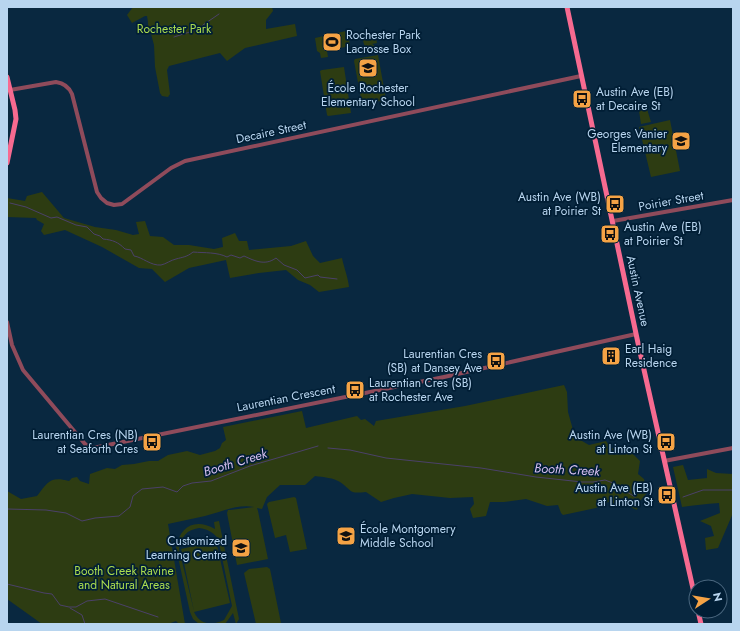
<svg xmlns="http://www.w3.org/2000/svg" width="740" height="631" viewBox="0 0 740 631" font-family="Jost,sans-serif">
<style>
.green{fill:#2d3c12;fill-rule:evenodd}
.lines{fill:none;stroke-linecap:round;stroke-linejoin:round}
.stream{stroke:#4b4169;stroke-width:1}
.minor{stroke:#8f4b5b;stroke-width:4}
.major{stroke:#f76a90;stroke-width:5}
.labels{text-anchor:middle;stroke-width:3.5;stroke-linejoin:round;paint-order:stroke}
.park-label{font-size:12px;fill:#abdc4e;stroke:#011e35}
.poi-label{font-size:12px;fill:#b8d5ef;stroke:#011e35;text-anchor:end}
.street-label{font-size:12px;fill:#b8d5ef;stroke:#011e35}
.water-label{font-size:13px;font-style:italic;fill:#d6bfef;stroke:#011e35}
</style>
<rect width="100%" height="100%" fill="#092840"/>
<!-- green -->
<path class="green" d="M133,7h139l1,4 -7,9v9l29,-5 2,12 -52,12 -18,13 -7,-8 -51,13 -2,4 3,24 -2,3 -6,-1 -2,-3 -5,-26 -1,-22 -3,-11 -3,-7v-5l-1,-6h-2l-13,7 -5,-8z
M346,31l2,2 2,13 -23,5 1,6 -7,1 -1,-5 -3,-2 -2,-13z
M364,33l6,2 5,-2 2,10 -5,1 3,2 -4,4h-5l-4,-12z
M378,55l8,44 -3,2 5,-1 1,5 -8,2 -1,-6 -16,4 -2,-1 -8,-43 1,-2z
M344,67l7,46 -23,3 -1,-1 -7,-44 2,-1z
M647,109l4,13 -10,2 -2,-13z
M670,120l10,51 -29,6 -12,-50z
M42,192l22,26 31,9 21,3 17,5 6,-1 -3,-12 9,-1 5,15 13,1 11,8h15l25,4 9,-2 -1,-9 13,-5 4,8h8l2,9 42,-4 15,-5 7,15 7,7 22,-5c2,10 6,19 7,29l-30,5 -9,-7 -12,-5 -12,-10 -27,3 -29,5 -4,-18 -37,8 -24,14 -13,-13 -13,-1 -37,-21 -37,-17 -21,5 -3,-4 3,-7 -7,-4 -1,-2 -29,-1v-19l18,3 2,-5z
M564,385l3,7 1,20 7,25 14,8 17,-4 5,7 17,1 12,12 -2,13 6,5 3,14 -8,9 -2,8 -14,-6 -6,1 -9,-3 -12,6 -33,7 -2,-2 -3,-8 -11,1 -21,-7 -22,3h-14l-4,14 -13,2 -3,-9 4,-5 -1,-7 -23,1 -38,-4 -18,4 -13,4 -15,-10c-18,2 -13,-1 -26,-10 -6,-4 -17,-5 -25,-6l-10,9h-25l-13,12 -5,12 -5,-1 1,3 10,48 -31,6 -10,-52 1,-3h2l24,-3c-17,-3 -33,5 -49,9 -12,3 -25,5 -37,8l17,100h-6l-3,-3 -8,3h-126l-35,-25v-108l14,8 16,-3c11,-14 13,-20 32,-15l3,-3 5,-1 3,4 9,3 1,-10 17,-6 8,1 7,-4 12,-1 15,-3h9l10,-6 19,-4 13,4 15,-4 5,-3 2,-5 4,-3 -3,-13 79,-16 4,17 51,-12 4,4 4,-1 9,7 2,-5 89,-15z
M683,465l5,15 19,-2v-9l9,4 17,1v39l-15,35 -12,2 -1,-12 9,-2 -3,-10 -11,-5 20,-8 -1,-10c-13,1 -25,2 -37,4l-9,-40z
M294,497l2,1 11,51 -17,3 -4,-17 -11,3 -8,-34 2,-2z
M219,521l20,98 -3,5 -3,-11 -8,11h-26l-6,-5 -3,-7 -14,-64c4,-22 19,-30 39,-19l-1,-7zM199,528c9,1 13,4 19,10l14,68 -8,14c-12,6 -24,5 -30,-8l36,-9 -14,-62 -35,8 13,62 -15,-62c2,-13 8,-19 20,-21z
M267,567l3,2 11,54 -25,1 -12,-51 5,-4z"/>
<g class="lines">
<!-- stream -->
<path class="stream" d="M174,37l25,-8 4,-4 16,-11
M10,203l16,4 25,11 6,-1 19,8 11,2 7,7 6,2 3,3c10,1 15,3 22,10l6,1 3,6c8,1 17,10 27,9 5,-1 10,-5 15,-6 7,-2 11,-2 17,-7 12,1 24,0 34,5l4,-2 9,3 4,-2c11,5 21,10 32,2l8,7 13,5 8,8 13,-3 2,2 17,2
M328,448l22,2 36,8 95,10 55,9 46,5h11l12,-2 8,3 22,14
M683,497l20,-7h30
M7,509l39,1 20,3 16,8 13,-3 24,-2 11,-9 3,-11 9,-7 21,-2 14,5 6,-6 9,-3 19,-2 39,-15 68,-20
M7,584l37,9 8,1 8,11 9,2h7l11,-6 18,-2 53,18
M70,608l12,7 3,9"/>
<!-- minor -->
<path class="minor" d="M10,90l46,-8c7,1 13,5 16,12l25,98 4,6 6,5 7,2 8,-1 49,-36 14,-7 396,-85
M613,221l120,-21
M7,322l5,23 11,25 62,74 8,4 351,-71 192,-43
M664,461l69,-13"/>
<!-- major -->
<path class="major" d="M567,7l71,336 58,259
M7,77l8,33 1,9 -9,44
M698,611l3,13"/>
</g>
<!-- icons -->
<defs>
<g id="stadium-square" transform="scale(1)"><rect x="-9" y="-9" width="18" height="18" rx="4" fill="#f5a345" stroke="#011e35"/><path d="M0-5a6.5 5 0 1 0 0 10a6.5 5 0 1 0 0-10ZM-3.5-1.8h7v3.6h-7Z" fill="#111"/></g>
<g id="school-square" transform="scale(1)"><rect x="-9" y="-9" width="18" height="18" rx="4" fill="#f5a345" stroke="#011e35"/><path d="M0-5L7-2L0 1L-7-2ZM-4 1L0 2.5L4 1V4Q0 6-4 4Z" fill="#111"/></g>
<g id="bus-square" transform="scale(1)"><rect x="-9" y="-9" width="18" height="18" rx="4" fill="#f5a345" stroke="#011e35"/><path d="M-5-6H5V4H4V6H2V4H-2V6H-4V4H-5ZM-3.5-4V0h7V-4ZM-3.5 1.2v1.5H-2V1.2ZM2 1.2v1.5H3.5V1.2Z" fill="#111"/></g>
<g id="building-square" transform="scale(1)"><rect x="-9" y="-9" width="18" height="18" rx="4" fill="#f5a345" stroke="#011e35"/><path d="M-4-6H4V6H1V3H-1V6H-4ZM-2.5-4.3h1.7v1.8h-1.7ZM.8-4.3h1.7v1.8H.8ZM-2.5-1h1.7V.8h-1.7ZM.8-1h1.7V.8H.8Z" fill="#111"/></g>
</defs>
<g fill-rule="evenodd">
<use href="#stadium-square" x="332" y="42"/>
<use href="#school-square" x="368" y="68"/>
<use href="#bus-square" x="582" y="99"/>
<use href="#school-square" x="681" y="141"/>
<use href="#bus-square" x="615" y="204"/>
<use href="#bus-square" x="610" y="234"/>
<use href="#building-square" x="611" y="356"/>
<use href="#bus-square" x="496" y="361"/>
<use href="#bus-square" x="355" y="390"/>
<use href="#bus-square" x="152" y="442"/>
<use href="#bus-square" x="666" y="442"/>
<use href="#bus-square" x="667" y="495"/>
<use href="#school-square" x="346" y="536"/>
<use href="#school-square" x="241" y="548"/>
</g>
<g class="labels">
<!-- park labels -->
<g class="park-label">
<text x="174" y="33">Rochester Park</text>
<text x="124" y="575">Booth Creek Ravine<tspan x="124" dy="14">and Natural Areas</tspan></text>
</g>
<!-- poi labels -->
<g class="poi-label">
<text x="346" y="39" text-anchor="start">Rochester Park<tspan x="346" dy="14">Lacrosse Box</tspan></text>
<text x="368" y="92" text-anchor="middle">École Rochester<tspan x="368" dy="14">Elementary School</tspan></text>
<text x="596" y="96" text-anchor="start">Austin Ave (EB)<tspan x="596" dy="14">at Decaire St</tspan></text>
<text x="667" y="138">Georges Vanier<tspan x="667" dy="14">Elementary</tspan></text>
<text x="601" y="201">Austin Ave (WB)<tspan x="601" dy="14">at Poirier St</tspan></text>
<text x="624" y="231" text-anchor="start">Austin Ave (EB)<tspan x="624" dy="14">at Poirier St</tspan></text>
<text x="625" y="353" text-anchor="start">Earl Haig<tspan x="625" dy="14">Residence</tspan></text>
<text x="482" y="358">Laurentian Cres<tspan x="482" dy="14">(SB) at Dansey Ave</tspan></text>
<text x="369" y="387" text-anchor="start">Laurentian Cres (SB)<tspan x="369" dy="14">at Rochester Ave</tspan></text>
<text x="138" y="439">Laurentian Cres (NB)<tspan x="138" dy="14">at Seaforth Cres</tspan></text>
<text x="652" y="439">Austin Ave (WB)<tspan x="652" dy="14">at Linton St</tspan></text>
<text x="653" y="492">Austin Ave (EB)<tspan x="653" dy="14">at Linton St</tspan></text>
<text x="360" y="533" text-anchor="start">École Montgomery<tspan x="360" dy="14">Middle School</tspan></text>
<text x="227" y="545">Customized<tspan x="227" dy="14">Learning Centre</tspan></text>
</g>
<!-- street labels -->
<g class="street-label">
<text transform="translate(271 132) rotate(-12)" y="4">Decaire Street</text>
<text transform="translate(671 201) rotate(-10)" y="4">Poirier Street</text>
<text transform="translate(638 291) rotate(78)" y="4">Austin Avenue</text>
<text transform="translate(286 398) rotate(-11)" y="4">Laurentian Crescent</text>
</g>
<!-- water labels -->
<g class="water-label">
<text transform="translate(235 462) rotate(-17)" y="5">Booth Creek</text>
<text transform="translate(567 469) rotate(3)" y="5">Booth Creek</text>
</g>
</g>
<!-- border -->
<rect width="740" height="631" fill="none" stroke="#b8d5ef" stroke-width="16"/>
<!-- north arrow -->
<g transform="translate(708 599) rotate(78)"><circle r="19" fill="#011e35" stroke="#4a677f"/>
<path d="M0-3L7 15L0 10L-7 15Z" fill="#f5a345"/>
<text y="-6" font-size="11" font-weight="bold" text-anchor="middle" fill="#b8d5ef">N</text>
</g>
</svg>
